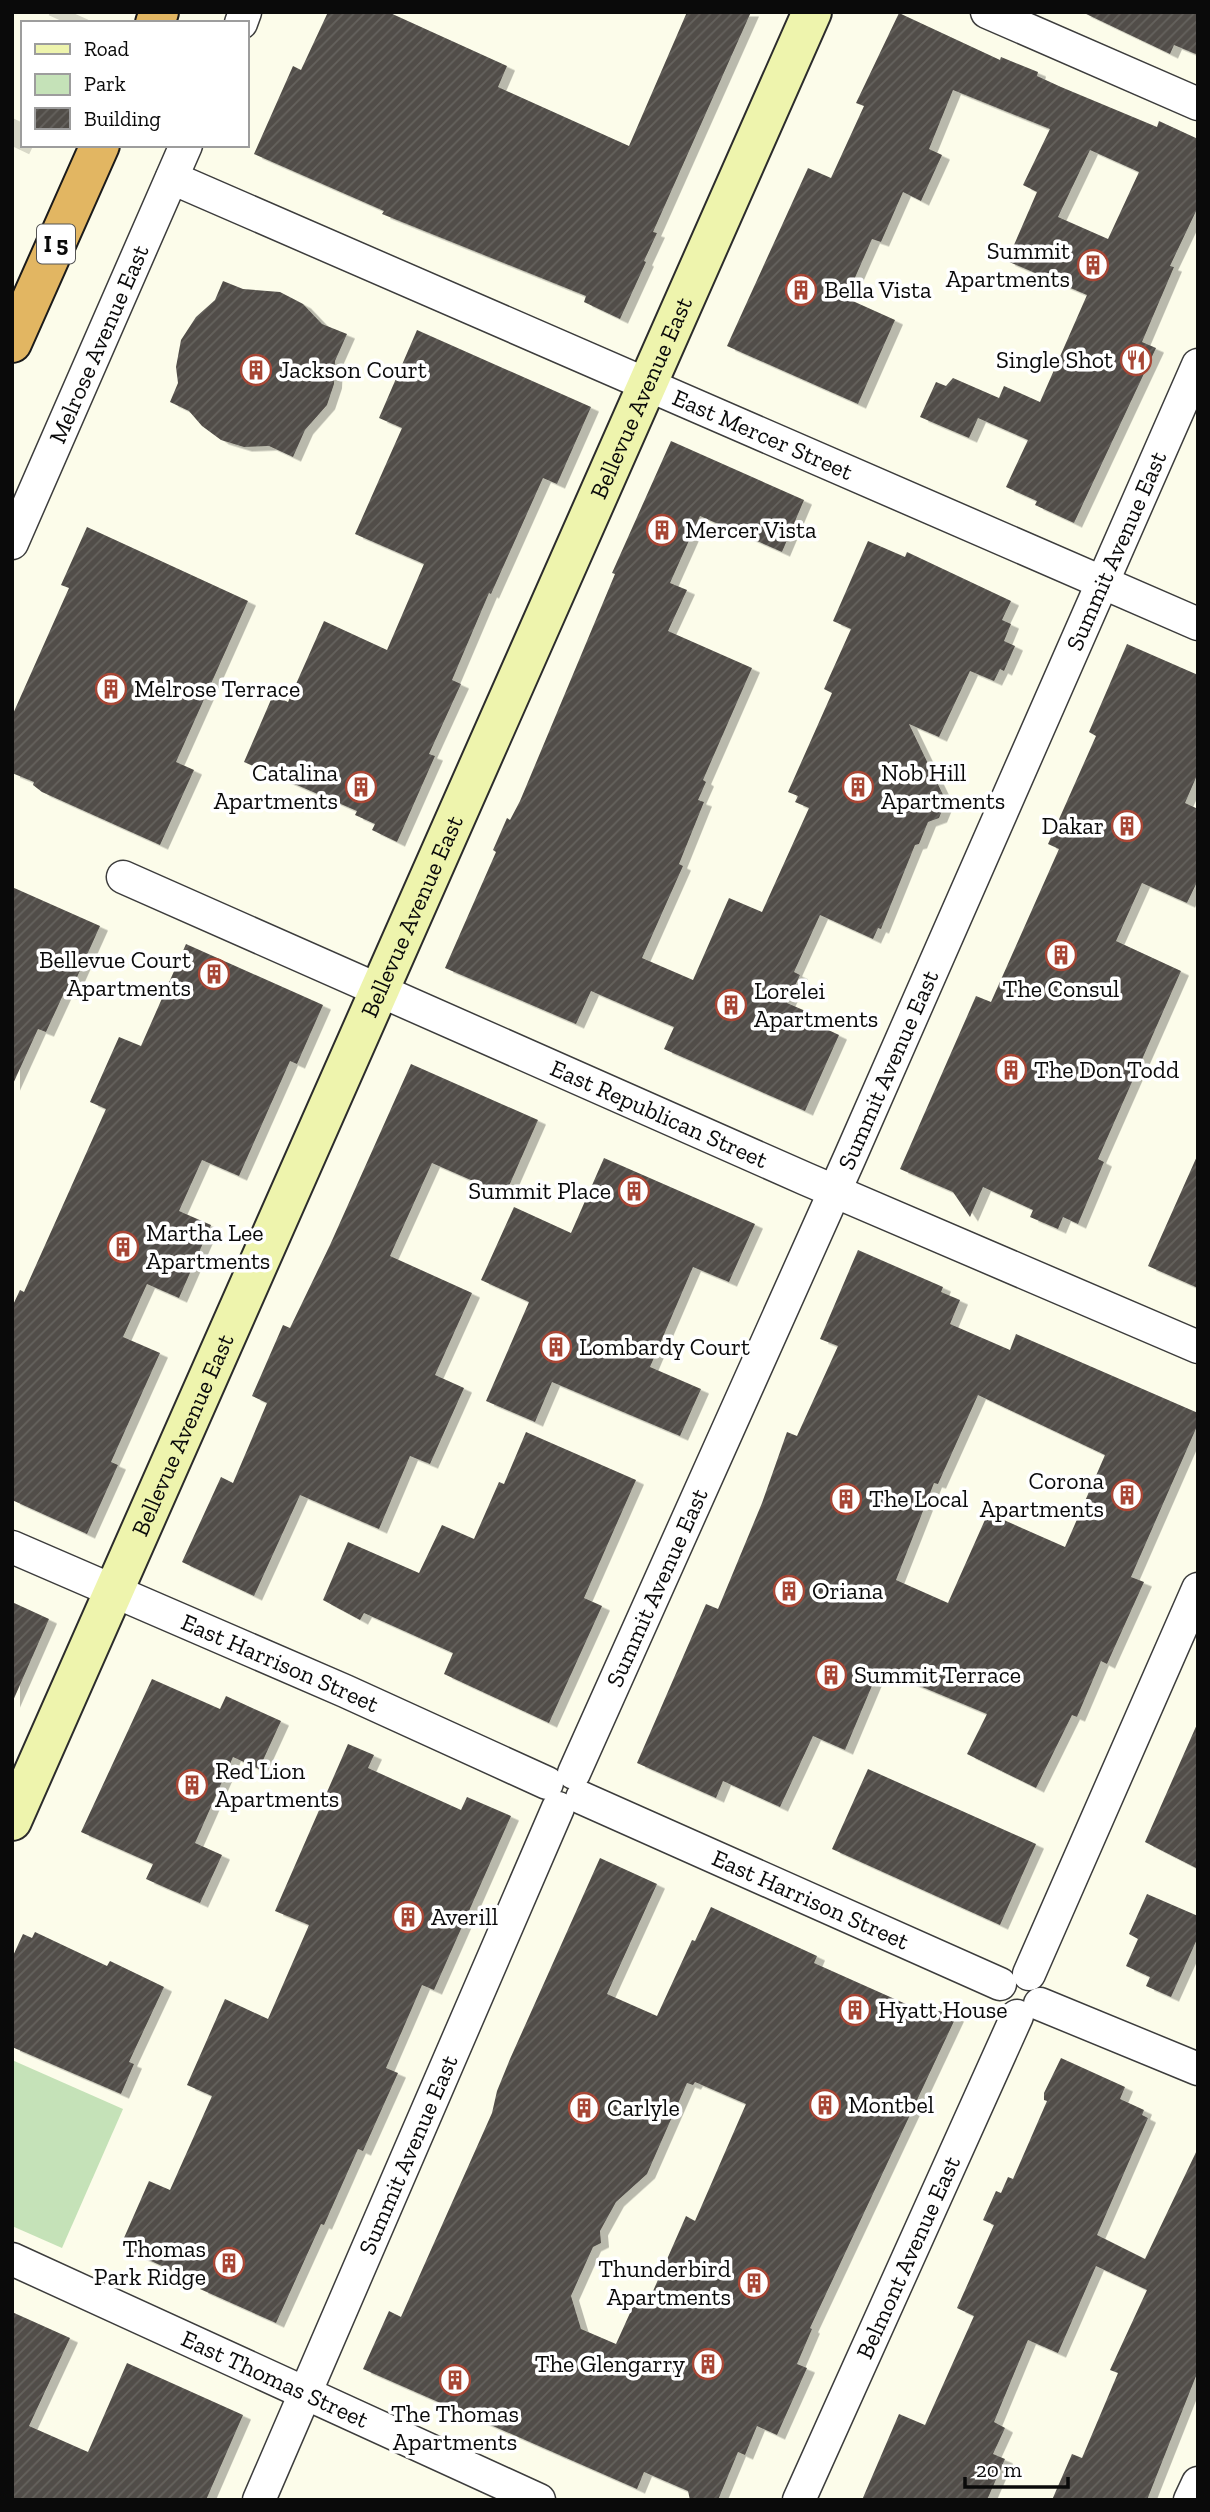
<svg xmlns="http://www.w3.org/2000/svg" width="1210" height="2512" viewBox="0 0 1210 2512" font-family="'Zilla Slab',serif">
<style>
.park{fill:#c5e2b8}
.building{fill:url(#building-hatch);fill-rule:evenodd;filter:url(#shadow)}
.lines{fill:none;stroke-linecap:round;stroke-linejoin:round}
.highway-tunnel{stroke:#d8d8c8;stroke-width:38;stroke-dasharray:38 19;stroke-linecap:butt}
.street-casing{stroke:#3d3d3d;stroke-width:35}
.secondary-casing{stroke:#2c2c2c;stroke-width:42}
.highway-casing{stroke:#1b1b1b;stroke-width:42}
.street{stroke:#fff;stroke-width:32}
.secondary{stroke:#eef4ad;stroke-width:38}
.highway{stroke:#e2b662;stroke-width:38}
.labels{text-anchor:middle;stroke-width:7;stroke-linejoin:round;paint-order:stroke}
.shield{fill:#fff;stroke:#545454;stroke-width:2}
.shield-label{font-size:23px;font-weight:bold;fill:#0a0a0a}
.poi-label{font-size:24px;fill:#0a0a0a;stroke:#fff;text-anchor:start}
.street-label{font-size:24px;fill:#0a0a0a;stroke:#fff}
</style>
<defs>
<pattern id="building-hatch" width="6" height="6" patternUnits="userSpaceOnUse" patternTransform="scale(1.75)"><rect width="6" height="6" fill="#514d48"/><path d="M-1 1l2-2M0 6l6-6M5 7l2-2" fill="none" stroke="#65625e"/></pattern>
<filter id="shadow"><feDropShadow dx="8" dy="4.5" stdDeviation="0" flood-color="#0004"/></filter>
</defs>
<rect width="100%" height="100%" fill="#fcfcea"/>
<!-- park -->
<path class="park" d="M12,2060l111,49 -61,139 -50,-22z"/>
<!-- building -->
<path class="building" d="M328,12h60l119,54 -9,21 131,59 58,-134h64l-98,220 4,1 -13,28 2,1 -26,57 -36,-17 2,-6 -204,-82 2,-3 -130,-57 39,-88 8,4z
M1082,12h116v43l-24,-10 -4,9z
M899,13l101,47 1,-3 37,15 -1,4 24,11 96,40 2,-6 39,18v68l-28,59 4,1 -32,75 14,6 -82,175 -39,-18 2,-4 -31,-14 22,-47 -50,-22 -9,20 -49,-21 16,-35 10,4 7,-8 46,20 5,-12 36,16 47,-107 -80,-34 30,-69 -14,-7 27,-56 -97,-39 -24,59 13,6 -21,46 -18,-9 -22,50 -9,-3 -26,59 49,22 -37,84 -131,-58 81,-178 23,10 33,-72 -8,-3zM1090,150l49,22 -31,67 -50,-22z
M223,281l20,8 37,3 23,12 19,20 25,10 -12,27 -1,23 -7,21 -22,25 -12,27 -24,-11 -25,1 -23,-7 -19,-14 -13,-15 -19,-9 8,-19 -2,-16 5,-27 15,-23 19,-17z
M417,330l174,77 -34,77 -14,-6 -52,116 -2,-1 -37,87 9,4 -32,70 6,2 -38,86 -25,-12 3,-6 -20,-9 2,-4 -113,-49 29,-67 15,7 36,-81 63,29 37,-86 -69,-30 47,-106 -23,-10z
M671,441l133,59 -22,52 -82,-36 -30,67 17,7 -19,41 84,37 -49,112 3,2 -8,18 6,2 -25,62 4,2 -41,92 51,22 36,-82 33,14 47,-104 -14,-6 3,-6 -10,-4 44,-99 -8,-4 27,-60 -18,-8 35,-80 37,16 2,-5 104,49 -9,19 9,4 -7,17 11,5 -11,25 -4,-2 -6,12 -24,-10 -31,66 -30,-13 37,77 -7,17 -11,4 -9,22 -4,1 -34,84 -3,-1 -5,11 -53,-24 -26,57 6,3 -13,28 23,10 -3,7 32,15 -34,76 -141,-62 10,-22 -83,-36 -15,33 -131,-56 51,-116 -3,-2 14,-32 3,2 10,-19 95,-227 -3,-1z
M87,527l161,74 -72,161 18,8 -34,75 -118,-53 -9,-7 1,-3 -22,-9v-57l57,-128 -8,-3z
M1127,644l71,31v98l-13,30 13,6v71l-11,23 -45,-20 -26,58 65,30 -83,188 6,3 -26,62 -15,-7 -5,12 -28,-12 3,-7 -50,-23 -13,30 -17,-25 -53,-23 76,-173 15,6 68,-153 -11,-5 48,-108 -7,-4z
M12,887l88,39 -31,69 -5,-2 -18,39 -8,-3 -26,57z
M186,944l137,61 -26,59 -7,-3 -51,115 -37,-16 -23,51 32,14 -32,73 -32,-14 -24,53 37,16 -49,109 7,3 -31,69 -75,-34v-193l8,-17 4,2 82,-183 -16,-7 29,-65 22,9z
M411,1064l127,56 -33,75 -73,-32 -42,93 82,37 -37,82 29,13 -34,76 -20,-8 -31,73 -79,-34 -46,101 -72,-34 39,-85 12,6 34,-80 -15,-7 31,-71 7,3 40,-83z
M1198,1154v134l-50,-22z
M604,1158l151,66 -26,58 -36,-15 -43,100 51,22 -21,47 -128,-54 -17,40 -49,-21 43,-99 -48,-22 33,-73 57,26z
M858,1250l85,37 -2,5 19,8 -10,24 60,26 6,-16 182,79v11l-67,153 13,5 -37,82 -6,-3 -24,56 -5,-2 -36,73 -69,-34 20,-40 -108,-45 -34,81 -32,-14 -33,71 -57,-26 -7,17 -79,-35 69,-159 12,5 44,-106 25,-71 10,4 41,-90 -18,-7zM978,1395l127,60 -40,92 -77,-34 -40,90 -52,-23 38,-97 4,1z
M526,1432l110,48 -52,118 18,8 -53,117 -105,-49 9,-21 -89,-40 -4,7 -37,-20 25,-58 71,31 23,-48 32,14 25,-57 5,2z
M12,1602l37,17 -37,84z
M152,1679l68,30 6,-13 55,25 -22,48 -26,-12 -38,86 27,12 -22,48 -54,-24 7,-15 -72,-32z
M1198,1722v147l-53,-27z
M348,1744l26,11 -6,13 93,42 6,-13 44,19 -77,174 -12,-5 -36,83 12,5 -35,78 -5,-2 -34,76 -3,-1 -45,99 -76,-34 2,-5 -82,-37 29,-66 21,9 42,-94 -25,-11 38,-86 43,20 41,-94 -34,-14z
M868,1769l168,75 -36,81 -168,-76z
M600,1858l57,26 -50,110 50,22 35,-76 3,1 16,-34 106,49 -3,7 112,50 3,-6 27,10 -146,311 2,1 -15,35 10,4 -30,67 -20,-9 -12,29 -7,-3 -20,48h-28l-2,-9 -44,-19 -7,17 -274,-120 26,-58 12,6 91,-204 5,-22 13,-32zM695,2082l51,22 -51,117 -9,-5 -36,82 -11,-5 -23,51 -35,-15 -10,-33 22,-49 8,-4 -1,-12 16,-29 31,-28 40,-91 6,2z
M1147,1894l51,22v21l-27,60 -25,-11 4,-9 -24,-11 12,-27 -9,-5z
M35,1932l72,34 3,-5 54,26 -35,75 5,2 -13,30 -109,-47v-89l11,-24 9,4z
M1061,2058l64,29 -5,12 24,11 -2,5 6,3 -51,117 48,24 53,-111v223l-51,129h-95l20,-46 10,4 36,-85 -8,-3 37,-80 -51,-24 -38,87 -30,-13 -34,82 11,6 -12,26 12,5 -18,41h-125l37,-86 26,11 26,-58 23,-51 -17,-8 37,-83 -11,-5 13,-29 5,2 7,-16 5,2 34,-78 -3,-1v-7z
M12,2312l58,26 -41,88 59,26 39,-89 116,52 -37,85h-194z"/>
<g class="lines">
<!-- highway-tunnel -->
<path class="highway-tunnel" d="M66,23l5,-11
M12,146l11,-23"/>
<!-- street casing -->
<g class="street-casing">
<g id="street">
<path d="M987,12l211,92"/>
<path d="M241,23l4,-11"/>
<path id="s1" d="M172,178l1026,446"/>
<path id="s2" d="M12,543l174,-398"/>
<path id="s3" d="M123,877l683,302 392,168"/>
<path id="s4" d="M12,1547l333,144 202,92"/>
<path id="s5" d="M574,1773l276,-616 348,-792"/>
<path id="s6" d="M582,1798l418,186"/>
<path d="M1029,1974l169,-385"/>
<path d="M1040,2004l158,65"/>
<path id="s7" d="M12,2259l527,241"/>
<path id="s8" d="M259,2500l299,-692"/>
<path id="s9" d="M799,2500l218,-484"/>
<path d="M1190,2500l8,-17"/>
</g>
</g>
<!-- secondary casing -->
<g class="secondary-casing">
<g id="secondary">
<path id="s10" d="M12,1821l800,-1809"/>
</g>
</g>
<!-- highway casing -->
<g class="highway-casing">
<path id="highway" d="M155,23l4,-11
M12,343l88,-198"/>
</g>
<!-- street -->
<use href="#street" class="street"/>
<!-- secondary -->
<use href="#secondary" class="secondary"/>
<!-- highway -->
<use href="#highway" class="highway"/>
</g>
<!-- icons -->
<defs>
<g id="building-ring" transform="scale(1.575)"><circle r="9.5" fill="#fff" stroke="#a74635" stroke-width="1.5"/><path d="M-4-6H4V6H1V3H-1V6H-4ZM-2.5-4.3h1.7v1.8h-1.7ZM.8-4.3h1.7v1.8H.8ZM-2.5-1h1.7V.8h-1.7ZM.8-1h1.7V.8H.8Z" fill="#a74635"/></g>
<g id="restaurant-ring" transform="scale(1.575)"><circle r="9.5" fill="#fff" stroke="#a74635" stroke-width="1.5"/><path d="M-5-6h1v4h1v-4h1v4h1v-4h1v5L-1.5 .5V6h-2V.5L-5-1ZM5-6V6H3V1.5H1.5Q1.5-4 5-6Z" fill="#a74635"/></g>
</defs>
<g fill-rule="evenodd">
<use href="#building-ring" x="1093" y="265"/>
<use href="#building-ring" x="801" y="290"/>
<use href="#restaurant-ring" x="1136" y="360"/>
<use href="#building-ring" x="256" y="370"/>
<use href="#building-ring" x="662" y="530"/>
<use href="#building-ring" x="111" y="689"/>
<use href="#building-ring" x="361" y="787"/>
<use href="#building-ring" x="858" y="787"/>
<use href="#building-ring" x="1127" y="826"/>
<use href="#building-ring" x="1061" y="955"/>
<use href="#building-ring" x="214" y="974"/>
<use href="#building-ring" x="731" y="1005"/>
<use href="#building-ring" x="1011" y="1070"/>
<use href="#building-ring" x="634" y="1191"/>
<use href="#building-ring" x="123" y="1247"/>
<use href="#building-ring" x="556" y="1347"/>
<use href="#building-ring" x="1127" y="1495"/>
<use href="#building-ring" x="846" y="1499"/>
<use href="#building-ring" x="789" y="1591"/>
<use href="#building-ring" x="831" y="1675"/>
<use href="#building-ring" x="192" y="1785"/>
<use href="#building-ring" x="408" y="1917"/>
<use href="#building-ring" x="855" y="2010"/>
<use href="#building-ring" x="825" y="2105"/>
<use href="#building-ring" x="584" y="2108"/>
<use href="#building-ring" x="229" y="2263"/>
<use href="#building-ring" x="754" y="2283"/>
<use href="#building-ring" x="708" y="2364"/>
<use href="#building-ring" x="455" y="2380"/>
</g>
<g class="labels">
<!-- shield labels -->
<rect class="shield" x="37" y="224.5" width="38" height="39" rx="5"/>
<g class="shield-label">
<text x="56" y="252">I 5</text>
</g>
<!-- poi labels -->
<g class="poi-label">
<text x="1070" y="259" text-anchor="end">Summit<tspan x="1070" dy="28">Apartments</tspan></text>
<text x="824" y="298">Bella Vista</text>
<text x="1113" y="368" text-anchor="end">Single Shot</text>
<text x="279" y="378">Jackson Court</text>
<text x="685" y="538">Mercer Vista</text>
<text x="134" y="697">Melrose Terrace</text>
<text x="338" y="781" text-anchor="end">Catalina<tspan x="338" dy="28">Apartments</tspan></text>
<text x="881" y="781">Nob Hill<tspan x="881" dy="28">Apartments</tspan></text>
<text x="1104" y="834" text-anchor="end">Dakar</text>
<text x="191" y="968" text-anchor="end">Bellevue Court<tspan x="191" dy="28">Apartments</tspan></text>
<text x="1061" y="997" text-anchor="middle">The Consul</text>
<text x="754" y="999">Lorelei<tspan x="754" dy="28">Apartments</tspan></text>
<text x="1034" y="1078">The Don Todd</text>
<text x="611" y="1199" text-anchor="end">Summit Place</text>
<text x="146" y="1241">Martha Lee<tspan x="146" dy="28">Apartments</tspan></text>
<text x="579" y="1355">Lombardy Court</text>
<text x="1104" y="1489" text-anchor="end">Corona<tspan x="1104" dy="28">Apartments</tspan></text>
<text x="869" y="1507">The Local</text>
<text x="812" y="1599">Oriana</text>
<text x="854" y="1683">Summit Terrace</text>
<text x="215" y="1779">Red Lion<tspan x="215" dy="28">Apartments</tspan></text>
<text x="431" y="1925">Averill</text>
<text x="878" y="2018">Hyatt House</text>
<text x="848" y="2113">Montbel</text>
<text x="607" y="2116">Carlyle</text>
<text x="206" y="2257" text-anchor="end">Thomas<tspan x="206" dy="28">Park Ridge</tspan></text>
<text x="731" y="2277" text-anchor="end">Thunderbird<tspan x="731" dy="28">Apartments</tspan></text>
<text x="685" y="2372" text-anchor="end">The Glengarry</text>
<text x="455" y="2422" text-anchor="middle">The Thomas<tspan x="455" dy="28">Apartments</tspan></text>
</g>
<!-- street labels -->
<g class="street-label">
<text dy="8" stroke="none"><textPath href="#s2" startOffset="217">Melrose Avenue East</textPath></text>
<text dy="8" stroke="none"><textPath href="#s10" startOffset="1556">Bellevue Avenue East</textPath></text>
<text dy="8" stroke="none"><textPath href="#s1" startOffset="644">East Mercer Street</textPath></text>
<text dy="8" stroke="none"><textPath href="#s5" startOffset="1337">Summit Avenue East</textPath></text>
<text dy="8" stroke="none"><textPath href="#s10" startOffset="989">Bellevue Avenue East</textPath></text>
<text dy="8" stroke="none"><textPath href="#s5" startOffset="770">Summit Avenue East</textPath></text>
<text dy="8" stroke="none"><textPath href="#s3" startOffset="586">East Republican Street</textPath></text>
<text dy="8" stroke="none"><textPath href="#s10" startOffset="422">Bellevue Avenue East</textPath></text>
<text dy="8" stroke="none"><textPath href="#s5" startOffset="203">Summit Avenue East</textPath></text>
<text dy="8" stroke="none"><textPath href="#s4" startOffset="292">East Harrison Street</textPath></text>
<text dy="8" stroke="none"><textPath href="#s6" startOffset="250">East Harrison Street</textPath></text>
<text dy="8" stroke="none"><textPath href="#s8" startOffset="376">Summit Avenue East</textPath></text>
<text dy="8" stroke="none"><textPath href="#s9" startOffset="266">Belmont Avenue East</textPath></text>
<text dy="8" stroke="none"><textPath href="#s7" startOffset="289">East Thomas Street</textPath></text>
</g>
</g>
<!-- border -->
<rect width="1210" height="2512" fill="none" stroke="#0a0a0a" stroke-width="28"/>
<!-- legend -->
<rect x="21" y="21" width="228" height="126" fill="#ffffff" stroke="#9d9d9d" stroke-width="2"/>
<rect x="35" y="44" width="35" height="10" fill="#eef4ad" stroke="#9d9d9d" stroke-width="2"/>
<text x="84" y="56" font-size="21" fill="#0a0a0a">Road</text>
<rect x="35" y="74" width="35" height="21" fill="#c5e2b8" stroke="#9d9d9d" stroke-width="2"/>
<text x="84" y="91" font-size="21" fill="#0a0a0a">Park</text>
<rect x="35" y="108" width="35" height="21" fill="url(#building-hatch)" stroke="#9d9d9d" stroke-width="2"/>
<text x="84" y="126" font-size="21" fill="#0a0a0a">Building</text>
<!-- scale -->
<path d="M965 2477v10h103v-10" fill="none" stroke="#0a0a0a" stroke-width="3.5"/>
<text x="976" y="2477" font-size="21" fill="#0a0a0a" stroke="#ffffff" stroke-width="5" paint-order="stroke">20 m</text>
</svg>
